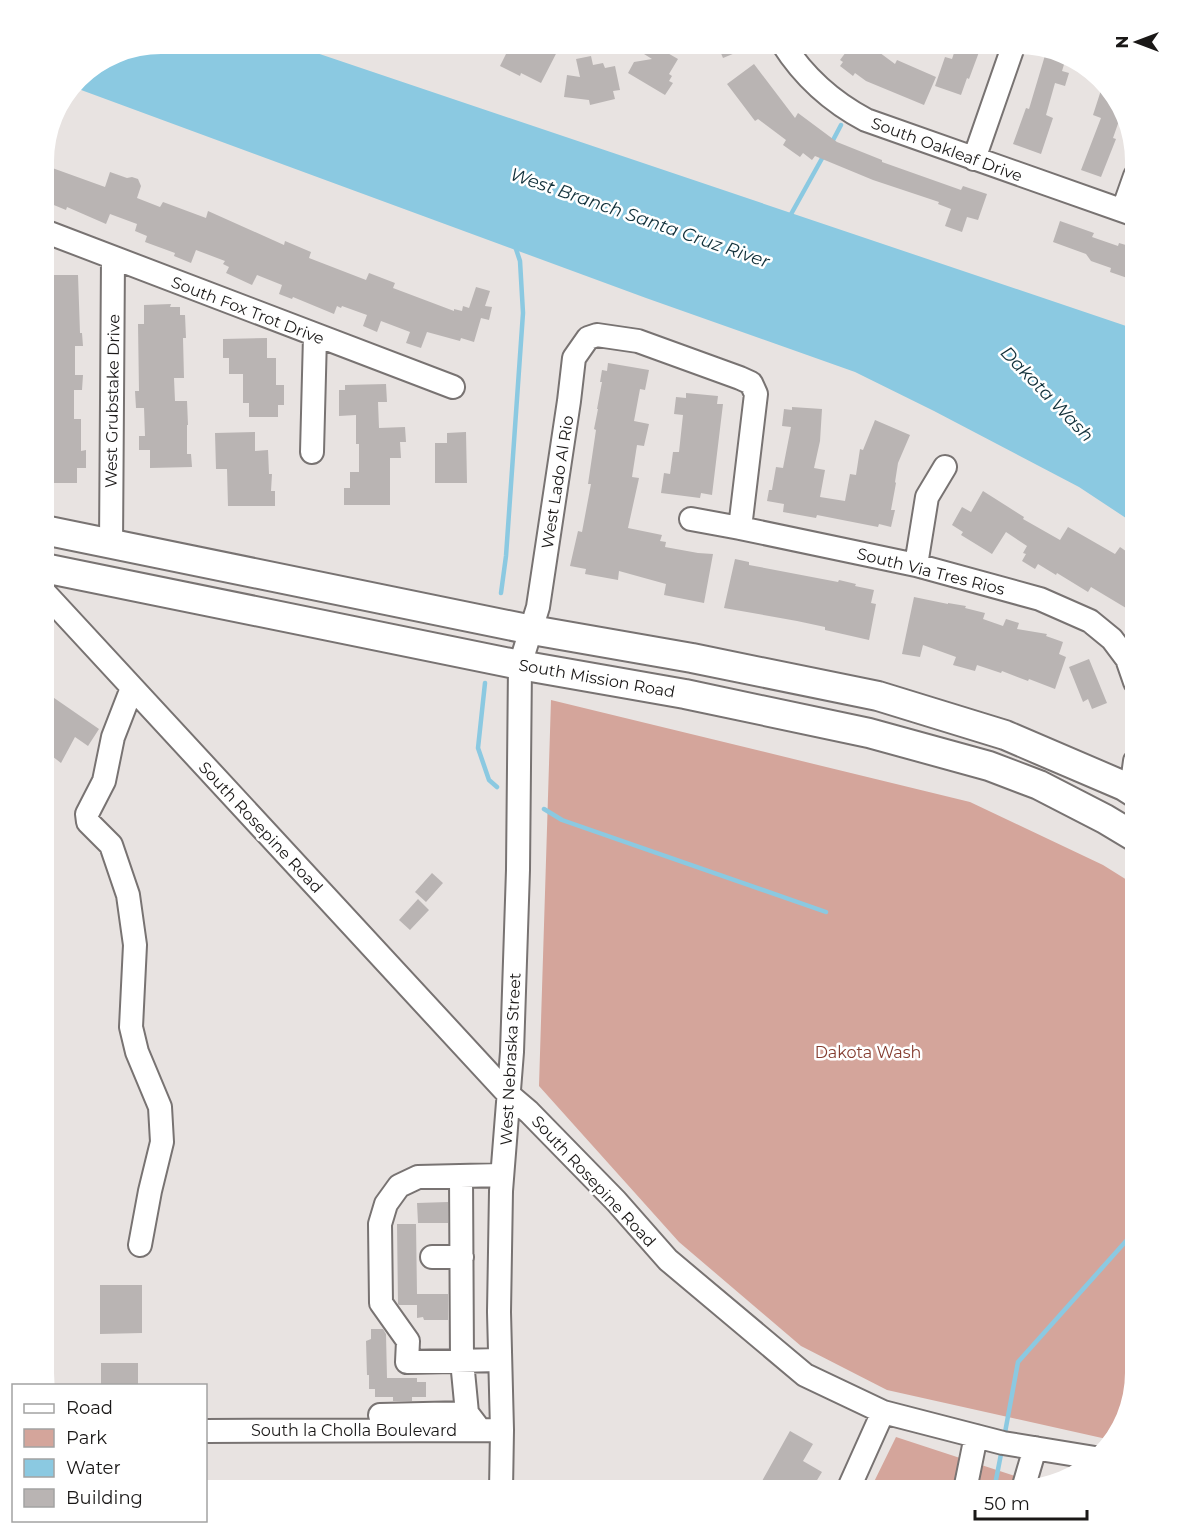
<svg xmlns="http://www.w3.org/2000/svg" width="1179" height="1534" viewBox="0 0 1179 1534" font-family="Montserrat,sans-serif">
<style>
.green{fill:#d4a59b}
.water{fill:#8bc9e1}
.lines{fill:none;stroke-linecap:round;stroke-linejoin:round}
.stream{stroke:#8bc9e1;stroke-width:4.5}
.building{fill:#b9b4b3}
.minor-casing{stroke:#787372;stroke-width:26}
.major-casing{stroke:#787372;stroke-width:32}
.minor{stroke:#fff;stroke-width:22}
.major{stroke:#fff;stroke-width:28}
.labels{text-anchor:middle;stroke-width:5;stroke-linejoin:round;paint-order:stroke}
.street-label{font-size:16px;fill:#1a1817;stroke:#fff}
.park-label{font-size:16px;fill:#853d30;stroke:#fff}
.water-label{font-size:18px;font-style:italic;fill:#12313b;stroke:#fff}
</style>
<rect width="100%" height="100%" fill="#e8e3e1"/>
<!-- green -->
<path class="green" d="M551,700l419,102 133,63 32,20v488l-15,58 -9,9 -224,-50 -86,-44 -122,-104 -140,-156z
M896,1437l140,46 -18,7h-148z"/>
<!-- water -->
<path class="water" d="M161,44h129l845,285v195l-56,-37 -145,-76 -79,-39 -209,-74 -573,-211 10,-14 33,-21z"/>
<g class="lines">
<!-- stream -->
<path class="stream" d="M831,144l10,-19
M790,216l35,-63
M501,593l5,-37 17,-243 -3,-52 -5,-15
M485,683l-7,65 11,32 8,7
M544,809l18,11 264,92
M1004,1438l14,-76 117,-131
M994,1490l8,-41"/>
</g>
<!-- building -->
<path class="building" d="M520,44l11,6 2,-4 8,4 3,-6h7l8,4 -18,35 -20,-10 -1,3 -20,-10 8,-16 7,4z
M628,44h24l26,15 -9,15 3,2 -3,5 4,2 -8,12 -37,-22 6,-11 18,-3z
M717,44h40l-34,14z
M852,44h16l27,20 2,-4 39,17 -12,28 -58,-24 -11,-8 -2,3 -13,-10 3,-4 -3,-2z
M957,44h25l-13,35 -2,-1 -6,17 -26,-9 10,-29 7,2z
M1046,52l20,6 -4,13 7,2 -4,13 -10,-3 -9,32 7,3 -12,36 -28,-10 13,-36 3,1z
M591,56l2,9 10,-2 2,5 10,-2 5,24 -7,1 2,8 -25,6 -1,-5 -25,-3 3,-22 13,2 -4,-18z
M754,64l41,54 3,-5 39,29 45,18v2l79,28 2,-4 24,8 -9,26 -11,-3 -5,15 -17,-6 6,-17 -13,-5 1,-2 -66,-22 -58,-24 -3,4 -9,-7 -3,4 -17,-12 3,-5 -28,-21 -3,2 -28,-37z
M1103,84l13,12 5,19 -8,23 3,1 -15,38 -20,-7 20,-52 -8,-3z
M44,165l61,22 5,-15 17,6 5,-1 6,2 3,7 -4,12 23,9 3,-5 43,16 2,-7 76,34 1,-4 26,11 -2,6 57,22 3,-7 26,10 -2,5 61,23v-2l8,2 1,-5 6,2 7,-21 14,4 -5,15 7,1 -3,13 -8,-2 -7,24 -13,-4 -1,3 -33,-9 -6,16 -15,-5 4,-11 -29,-11 -4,11 -14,-6 4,-11 -25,-9 -1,2 -4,-2 -3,8 -41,-17 -1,2 -13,-5 3,-9 -25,-10 -5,10 -26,-12 3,-6 -6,-3 2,-3 -29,-11 -5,13 -17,-7 1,-3 -30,-11 2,-6 -12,-5 2,-7 -27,-10 -4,10 -39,-17 -1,3 -22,-9z
M1060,221l34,12 -2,4 26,9 1,-3 17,5v33l-26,-9 1,-4 -20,-7 -5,-7 -33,-12z
M44,275h34l2,58h2l1,13h-8v29h8l-1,15h-8v29h7v32l5,-1v18h-9v15h-33v-156h4l-1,-24h-3z
M171,304l-1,3h10v8h5l1,23h-3l1,40h-10l1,23h12l1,24h-1v29h4l1,13 -42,1v-18h-11v-14h6l-1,-28h-8l-1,-17h4l-1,-67h6v-19z
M267,338v20h9v27h8v20h-6v12h-29v-14h-6v-29h-14v-16h-6v-19z
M608,363l41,7 -4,20 -5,-1 -6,32 15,3 -5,22 -7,-1 -5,32 7,1 -11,50 34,7 -2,6 6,1 -1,5 33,6 15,1 -9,49 -40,-8 2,-11 -47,-13 -1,9 -33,-6 1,-5 -16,-3 8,-35 4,1 9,-48h-3l8,-54 -2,-1 4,-20h-1l5,-27h-2l2,-12 5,1z
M386,384l1,18h-9l1,26 26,-1 1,15h-6l1,16h-11v47h-46v-17h6v-16h9v-28h-3v-29l-17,1v-26h6v-5z
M686,393l32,3 -1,8h6l-11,91 -11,-2 -1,5 -39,-5 3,-20 6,1 3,-22h6l4,-37 -9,-1 2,-17 10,1z
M792,407l30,2 -2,32 -6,27 11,2 -5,27 25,4 5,-27 6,1 4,-26 3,1 12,-30 35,15 -12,28 -3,19 1,1 -5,27h4l-4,17 -12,-3 -1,3 -61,-12 -1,3 -33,-6 1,-8 -17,-3 2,-11h3l4,-23 7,1 8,-41 -9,-1 2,-17 8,1z
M255,432v19l13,-1 1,24h3l-1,17h4v15h-47l-1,-37h-11l-1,-36z
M466,432l1,51h-32v-40h12v-10z
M983,491l41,26 -1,2 37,21 8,-13 47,27 5,-7 16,11v56l-45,-27 -3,5 -31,-19 -1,2 -18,-11 -3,5 -13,-8 4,-7 -3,-1 4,-7 -21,-14 -14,22 -31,-19 2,-3 -11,-7 10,-18 9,5z
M735,559l14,3v3l89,17 1,-2 17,4 -1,2 19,4 -3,13 5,1 -7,36 -44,-10v-3l-28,-6 -73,-13z
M914,597l34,7v-1l18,3 -1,2 20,5 -2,6 20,7 3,-7 13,4 -2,6 30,5 -1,2 17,6 -4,12 7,3 -11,32 -26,-10 -1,2 -26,-10 -1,2 -24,-8 -2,6 -22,-6 3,-8 -33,-12 -3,12 -18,-3z
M1089,659l18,44 -15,6 -4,-10 -5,3 -14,-35z
M44,691l55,38 -11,17 -13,-9 -14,26 -17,-13z
M432,873l11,10 -17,19 -11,-10z
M418,899l11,11 -19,20 -11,-10z
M448,1202v21h-30l-1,-20z
M397,1224h19l1,70h31v26h-24l-1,-3 -6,1v-13h-18l-1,-1z
M100,1285h42v48l-42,1z
M371,1329h12l3,5 1,44h30v4h9v15h-14v4h-19v-4h-18v-8h-6v-14h-2l-1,-34 5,-2z
M101,1363h37v23h-37z
M790,1431l23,13 -10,17 19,11 -11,18h-54z"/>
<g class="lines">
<!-- minor casing -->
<g class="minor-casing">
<path id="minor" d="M783,44c21,33 49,58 83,76l269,95
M974,159l40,-115
M1123,210l12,-34
M44,231c136,52 272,105 409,156
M312,452l3,-116
M691,519l49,9 176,37 124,34 50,22 22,18 15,20 8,23
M111,545l2,-287
M916,565l11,-68 18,-30
M44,592l465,503 20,17 87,89 52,59 137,115 78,37 120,31 92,15
M132,688l-19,49 -9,44 -17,33 1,8 23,23 17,50 7,50 -4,82 6,25 23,55 2,35 -12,49 -10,54
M1131,790l4,-29
M461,1176l1,185 5,52 13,17
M432,1257h30
M500,1360l-93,2 1,-21 -27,-38 -1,-79 6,-20 13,-18 19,-9 84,-2
M380,1415l87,-2
M206,1431l296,-1
M1023,1489l12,-41
M501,1490l1,-60 -3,-118 2,-121 11,-139 6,-182 2,-205 18,-58 31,-206 5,-43 14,-20 9,-3 41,6 102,37 11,5 5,11 -16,134
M848,1490l35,-78
M965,1490l11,-54"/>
</g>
<!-- major casing -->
<g class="major-casing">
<path id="major" d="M44,530l488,100 160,28 186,38 127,39 119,51 11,7
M44,568l476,97 165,29 184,39 120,33 50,19 66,34 30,18"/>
</g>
<!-- minor -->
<use href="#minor" class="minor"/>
<!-- major -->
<use href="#major" class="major"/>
</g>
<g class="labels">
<!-- street labels -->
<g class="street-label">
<text transform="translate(947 149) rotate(20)" y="6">South Oakleaf Drive</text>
<text transform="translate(248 310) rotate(21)" y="6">South Fox Trot Drive</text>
<text transform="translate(112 401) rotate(-89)" y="6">West Grubstake Drive</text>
<text transform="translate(557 482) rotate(-81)" y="6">West Lado Al Rio</text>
<text transform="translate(931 571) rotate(14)" y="6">South Via Tres Rios</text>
<text transform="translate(597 678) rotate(10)" y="6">South Mission Road</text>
<text transform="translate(261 827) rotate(47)" y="6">South Rosepine Road</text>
<text transform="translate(510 1059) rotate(-87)" y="6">West Nebraska Street</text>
<text transform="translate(594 1181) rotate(47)" y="6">South Rosepine Road</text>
<text x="354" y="1436">South la Cholla Boulevard</text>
</g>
<!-- park labels -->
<g class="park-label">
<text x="868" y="1058">Dakota Wash</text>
</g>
<!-- water labels -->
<g class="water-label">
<text transform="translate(640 218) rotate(19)" y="6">West Branch Santa Cruz River</text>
<text transform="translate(1047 394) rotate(46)" y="6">Dakota Wash</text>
</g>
</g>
<!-- crop -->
<path d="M0 0H1179V1534H0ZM161 54H1018A107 107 0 0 1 1125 161V1373A107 107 0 0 1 1018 1480H161A107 107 0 0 1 54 1373V161A107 107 0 0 1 161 54Z" fill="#fff" fill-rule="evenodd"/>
<!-- legend -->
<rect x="12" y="1384" width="195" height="138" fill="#ffffff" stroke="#a3a3a2" stroke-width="1.5"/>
<rect x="24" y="1404" width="30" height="9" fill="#ffffff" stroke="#a3a3a2" stroke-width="1.5"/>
<text x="66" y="1414" font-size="18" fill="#1a1817">Road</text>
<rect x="24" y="1429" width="30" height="18" fill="#d4a59b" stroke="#a3a3a2" stroke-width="1.5"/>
<text x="66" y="1444" font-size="18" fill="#1a1817">Park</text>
<rect x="24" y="1459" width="30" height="18" fill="#8bc9e1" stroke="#a3a3a2" stroke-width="1.5"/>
<text x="66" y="1474" font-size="18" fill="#1a1817">Water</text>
<rect x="24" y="1489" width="30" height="18" fill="#b9b4b3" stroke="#a3a3a2" stroke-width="1.5"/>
<text x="66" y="1504" font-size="18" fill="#1a1817">Building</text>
<!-- north arrow -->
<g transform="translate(1137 42) rotate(270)" stroke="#ffffff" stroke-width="4.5" paint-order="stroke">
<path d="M0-4.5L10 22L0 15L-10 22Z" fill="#1a1817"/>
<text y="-9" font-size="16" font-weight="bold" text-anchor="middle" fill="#1a1817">N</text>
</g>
<!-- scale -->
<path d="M975 1510v9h112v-9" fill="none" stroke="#1a1817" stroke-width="3"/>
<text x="984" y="1510" font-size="18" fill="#1a1817" stroke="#ffffff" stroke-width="4.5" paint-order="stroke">50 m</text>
</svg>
